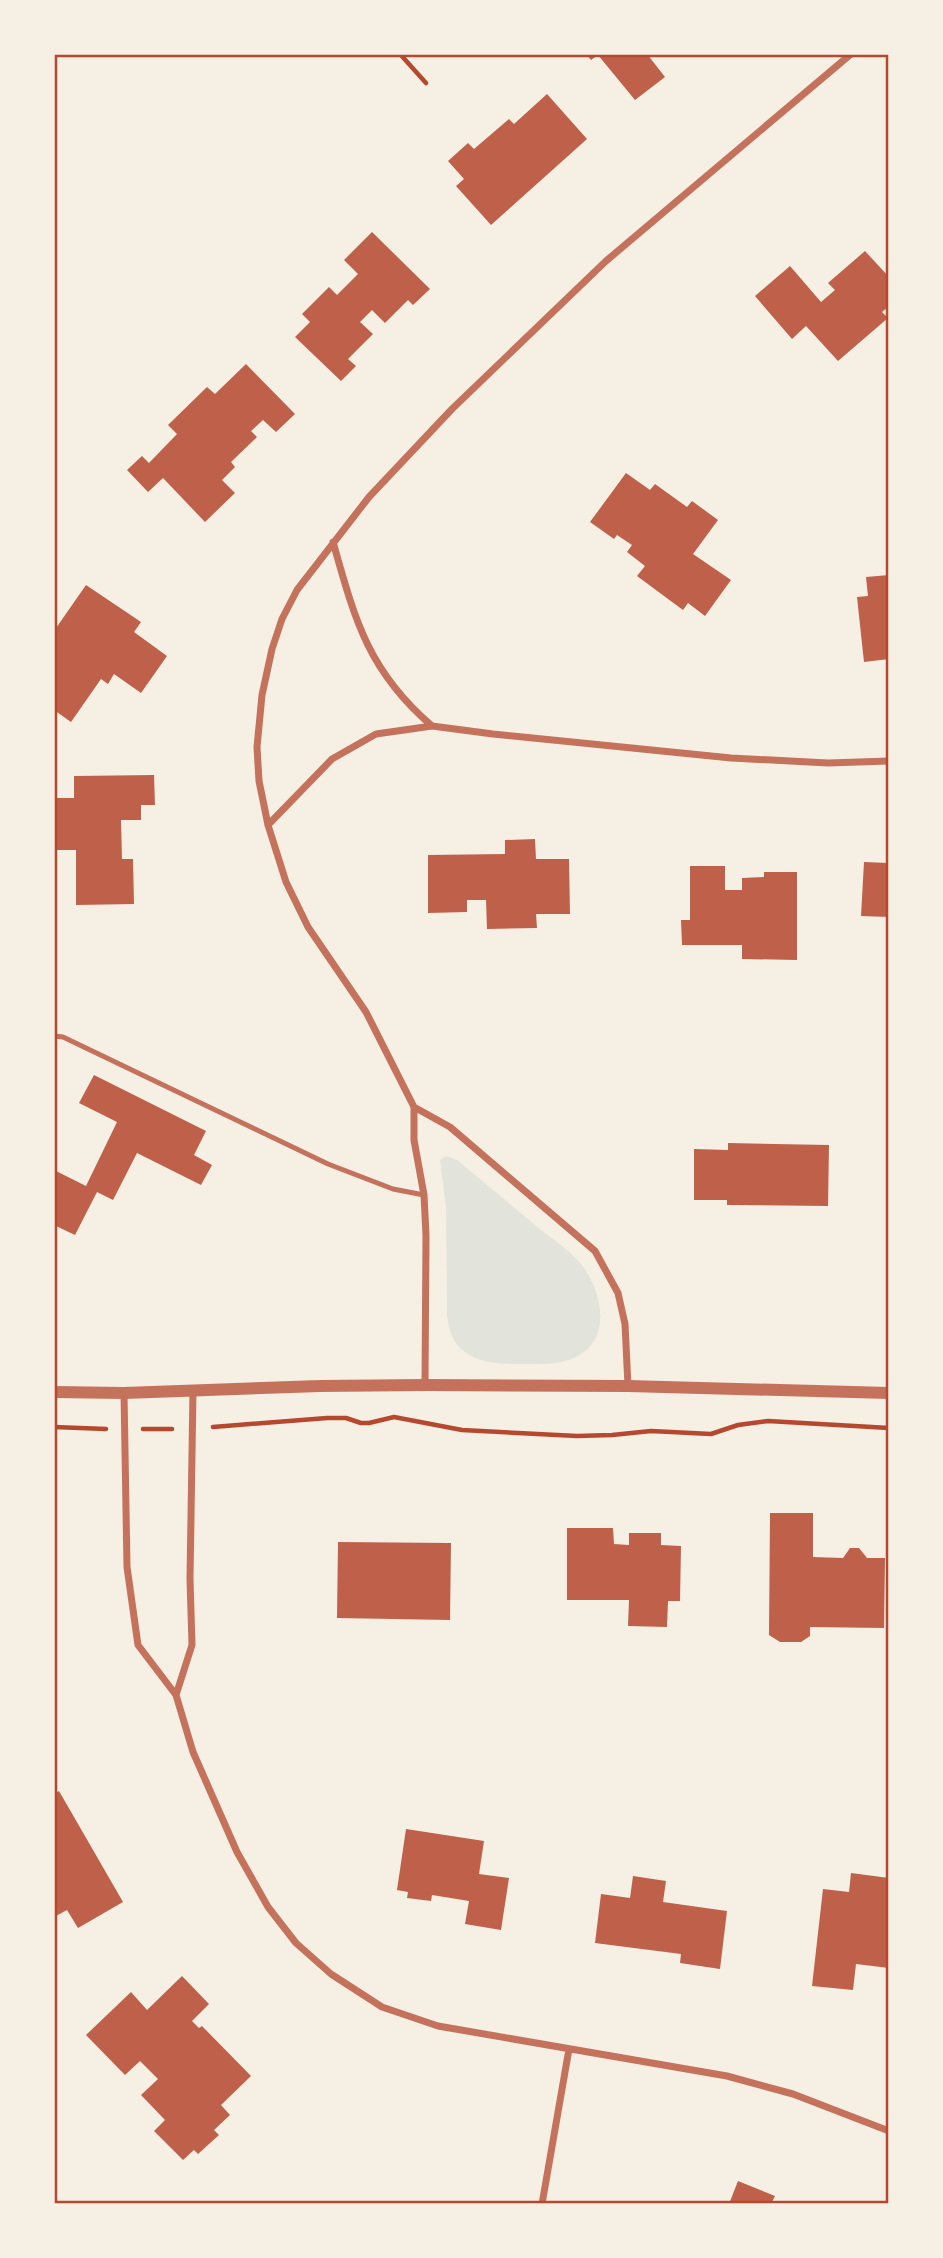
<svg xmlns="http://www.w3.org/2000/svg" width="943" height="2258" viewBox="0 0 943 2258" font-family="'Nunito Sans',sans-serif">
<style>
.green{fill:#e2e4dc}
.building{fill:#bf614a}
.lines{fill:none;stroke-linecap:round;stroke-linejoin:round}
.path{stroke:#b5482f;stroke-width:4.5}
.service{stroke:#c5725c;stroke-width:5}
.minor{stroke:#c5725c;stroke-width:7}
.tertiary{stroke:#c5725c;stroke-width:12}
.neatline{fill:none;stroke:#b5482f;stroke-width:2.5}
</style>
<rect width="100%" height="100%" fill="#f6efe4"/>
<!-- green -->
<path class="green" d="M446,1156l11,4c28,23 55,46 83,69 14,11 30,22 41,35 21,26 32,75 -5,93 -16,8 -35,7 -53,7 -23,0 -48,0 -65,-18 -7,-9 -9,-19 -11,-30l-1,-109 -6,-47z"/>
<!-- building -->
<path class="building" d="M586,54h61l18,23 -30,23 -37,-45 -7,5z
M547,94l40,45 -96,86 -35,-39 8,-7 -16,-18 20,-18 6,6 35,-30 5,5z
M372,232l58,57 -17,16 -5,-5 -23,23 -13,-13 -12,12 13,12 -25,25 8,7 -15,15 -46,-44 15,-15 -8,-8 27,-27 8,8 21,-21 -14,-14z
M865,251l24,26v29l-7,6 6,6 -50,43 -32,-35 -14,13 -37,-43 35,-30 31,36 14,-12 -7,-7z
M246,364l49,50 -19,18 -13,-12 -12,11 6,6 -26,25 4,5 -13,13 13,13 -30,29 -42,-44 -15,14 -21,-22 15,-14 7,7 28,-29 -9,-9 39,-38 8,7z
M626,473l24,17 5,-6 32,23 5,-6 26,19 -25,34 38,26 -26,36 -17,-13 -5,7 -46,-34 8,-10 -18,-14 5,-7 -15,-10 -3,4 -24,-17z
M889,575v84l-25,3 -7,-65 11,-1 -2,-19z
M86,585l55,37 -7,10 33,24 -26,37 -27,-19 -6,10 -7,-5 -30,43 -17,-12v-79z
M154,775l1,30h-14v15h-20l1,39h11l1,45 -58,1v-55h-19l-1,-52h18v-22z
M535,839l1,20h33l1,55h-34l1,14 -50,1 -1,-29h-19v12l-39,1v-58l77,-1v-14z
M864,862l25,1v54l-28,-1z
M690,866h35v24h17v-12l22,-1v-5h33v88l-55,-1v-14h-60l-1,-25h9z
M94,1075l112,56 -12,24 18,10 -11,20 -64,-32 -24,47 -16,-8 -22,43 -21,-10v-55l32,16 31,-64 -38,-19z
M728,1143l101,2 -1,61 -101,-1v-5h-33v-51l34,1z
M770,1513h43v44l30,1 7,-10h9l8,10h18l-1,70 -74,-1v9l-9,6h-21l-11,-7z
M567,1528h46l1,16 15,1v-12h32v12l20,1 -1,55h-12l-1,26 -39,-1 1,-26h-62z
M338,1542l113,1 -1,77 -113,-2z
M59,1791l64,111 -45,26 -11,-18 -13,7v-123z
M406,1829l78,12 -5,33 30,4 -8,52 -36,-6 4,-23 -37,-6 -1,6 -24,-3 1,-6 -11,-2z
M851,1873l38,5v90l-33,-4 -3,26 -41,-4 11,-97 26,3z
M633,1876l33,5 -3,21 64,9 -7,58 -40,-6 1,-9 -86,-11 6,-49 29,4z
M182,1976l27,28 -17,17 7,7 3,-2 49,50 -30,29 9,10 -16,15 5,5 -21,19 -4,-4 -11,10 -29,-29 11,-11 -24,-25 17,-16 -18,-18 -15,14 -39,-40 45,-43 16,18z
M738,2181l37,15 -4,8h-42z"/>
<g class="lines">
<!-- path -->
<path class="path" d="M400,54l26,29
M54,1427l52,2
M213,1427l114,-9h19l15,5h8l25,-6 68,13 115,6 35,-1 39,-4 60,3 27,-9 30,-4 121,7
M143,1429h29"/>
<!-- service -->
<path class="service" d="M54,1036l9,1 265,127 65,25 31,6"/>
<!-- minor -->
<path class="minor" d="M333,542c22,78 35,129 99,184
M268,825l64,-66 44,-25 56,-8 61,8 238,24 97,5 61,-2
M414,1107l36,20 145,124 23,42 7,31 3,62
M425,1385l1,-150 -2,-40 -10,-55v-33l-48,-95 -58,-85 -22,-45 -18,-57 -9,-44 -2,-34 5,-52 10,-46 10,-30 15,-29 72,-93 83,-88 154,-148 245,-207
M124,1393l3,174 11,78 38,50 17,57 44,100 31,55 28,36 35,31 51,33 56,19 289,50 66,18 96,37
M176,1695l16,-50 -2,-66 3,-188
M542,2204l27,-155"/>
<!-- tertiary -->
<path class="tertiary" d="M54,1392l70,1 196,-7 105,-1 203,1 261,7"/>
</g>
<!-- border -->
<rect width="943" height="2258" fill="none" stroke="#f6efe4" stroke-width="112"/>
<rect x="56" y="56" width="831" height="2146" class="neatline"/>
</svg>
